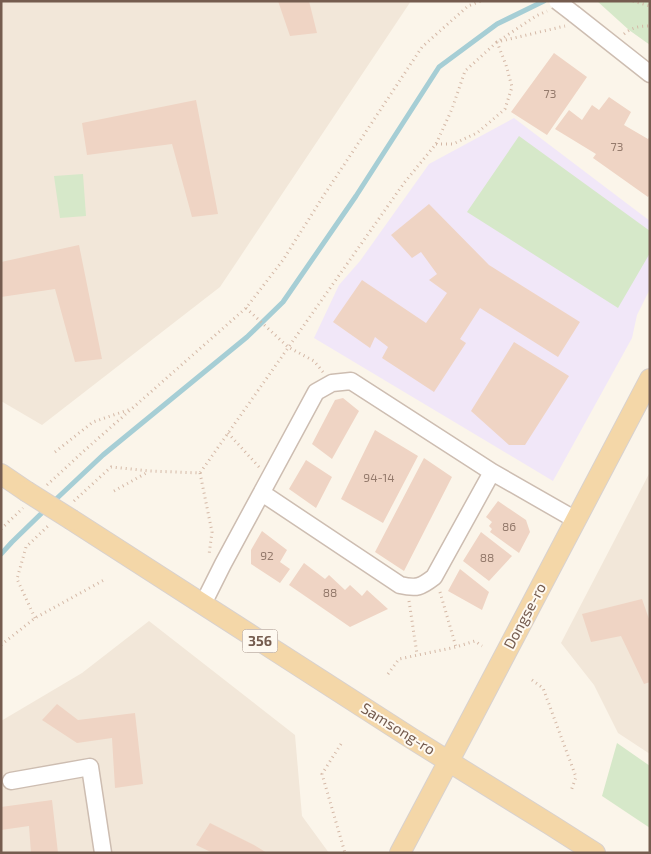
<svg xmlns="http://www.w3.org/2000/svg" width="651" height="854" viewBox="0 0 651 854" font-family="'Exo 2',sans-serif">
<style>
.residential{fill:#f2e7d9}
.education{fill:#f1e7f8}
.green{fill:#d6e8c9}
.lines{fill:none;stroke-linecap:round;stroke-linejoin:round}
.stream{stroke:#a6ced5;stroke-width:5}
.building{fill:#efd4c4}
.minor-casing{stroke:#cdbdb1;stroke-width:19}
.major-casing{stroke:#d8d1ce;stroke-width:22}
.path{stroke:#d4b8a6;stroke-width:3;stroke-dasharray:1 4;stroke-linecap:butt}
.minor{stroke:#fff;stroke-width:16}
.major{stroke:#f4d7a8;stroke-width:20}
.minor-bridge-casing{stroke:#cdbdb1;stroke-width:19;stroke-linecap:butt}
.major-bridge-casing{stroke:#d8d1ce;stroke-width:22;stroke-linecap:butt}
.minor-bridge{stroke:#fff;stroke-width:16}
.major-bridge{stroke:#f4d7a8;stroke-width:20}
.labels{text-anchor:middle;stroke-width:4;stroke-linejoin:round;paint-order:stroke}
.number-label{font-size:12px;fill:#947a6c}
.shield{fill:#fef9f1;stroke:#9e8b80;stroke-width:1}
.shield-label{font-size:14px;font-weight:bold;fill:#755c4f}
.street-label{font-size:15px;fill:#755c4f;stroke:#fef9f1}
</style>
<rect width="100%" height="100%" fill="#fbf5ea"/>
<!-- residential -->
<path class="residential" d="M1,1h410l-191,286 -178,138 -41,-24z
M650,472v282l-32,-21 -24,-48 -33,-42z
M149,621l146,114 7,81 27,37h-328v-132l81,-48z"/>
<!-- education -->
<path class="education" d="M514,118l136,103v68l-13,26 -5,23 -79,143 -239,-143 25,-53 21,-24 69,-97z"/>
<!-- green -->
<path class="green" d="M597,1h53v44l-21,-15z
M519,136l131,95v22l-32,55 -151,-96z
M83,174l3,42 -26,2 -6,-42z
M617,743l33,23v62l-48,-32z"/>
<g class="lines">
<!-- stream -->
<path class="stream" d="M53,502l50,-47 144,-118 36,-35 73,-106 83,-129 58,-43 47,-23
M1,554l11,-12 35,-34"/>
</g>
<!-- building -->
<path class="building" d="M278,1h31l8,32 -27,3z
M554,53l33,24 -40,58 -36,-23z
M609,97l22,15 -7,13 24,14 2,-3v58l-2,3 -55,-39 3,-4 -41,-25 14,-19 13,10 10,-15 7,5z
M196,100l22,114 -26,3 -20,-73 -85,11 -5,-32z
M429,204l60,61 91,57 -22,35 -78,-49 -20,31 6,4 -32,49 -52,-34 6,-11 -13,-10 -5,11 -37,-26 29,-42 64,43 21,-30 -18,-13 8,-6 -16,-22 -9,6 -21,-23z
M79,245l23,114 -27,3 -20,-73 -54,8v-35z
M514,342l55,34 -44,69h-16l-38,-34z
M343,398l16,13 -27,48 -20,-15 23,-44z
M375,430l43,26 -35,67 -42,-24z
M424,458l28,19 -48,94 -29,-19z
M306,460l26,17 -16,31 -27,-19z
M498,501l28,19 4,12 -11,21 -29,-21 2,-3 -3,-3 3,-4 -6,-5z
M262,531l25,19 -7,12 10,7 -10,14 -29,-19v-14z
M481,532l31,24 -23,25 -26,-20z
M304,563l21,16 4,-4 16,15 5,-5 12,11 5,-6 21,19 -38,18 -61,-42z
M460,569l29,23 -7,18 -34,-19z
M642,599l8,23v60l-6,2 -23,-48 -30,6 -9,-28z
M57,704l21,16 57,-7 8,71 -28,4 -3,-50 -35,5 -35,-23z
M52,800l6,53h-27l-2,-27 -28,4v-23z
M210,823l44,22 13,8h-54l-17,-8z"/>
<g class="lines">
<!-- minor casing -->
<g class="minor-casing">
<path id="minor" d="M574,14l76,60
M262,493l138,92c17,4 21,2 34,-8l58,-105
M203,604l20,-40 93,-172 16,-9 19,-2 141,91 84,48
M11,781l79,-14 13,86"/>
</g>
<!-- major casing -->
<g class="major-casing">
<path id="major" d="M1,474l25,17
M72,520l339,218 140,87 44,28
M400,853l69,-130 181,-344"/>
</g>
<!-- path -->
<path class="path" d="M633,1l17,5
M624,34c8,-7 16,-8 26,-8
M436,144h17l24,-11 28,-24 7,-22 -6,-22 -9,-23 68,-16
M246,308l42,39 26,14 9,11
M228,433l31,34
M55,452l38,-30 38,-13
M200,473l12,59 -3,23
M47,485l38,-35 161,-142 37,-48 41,-65 98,-148 46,-41 13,-5
M114,491l34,-19
M74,501l37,-34 39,4 50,2 204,-290 32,-39 16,-35 13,-38 32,-29 39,-26 11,-5
M1,529l22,-21
M440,592l16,55
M409,601l8,53
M35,618l-18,-39 9,-32 22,-21
M1,645l34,-27 69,-38
M388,674l11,-15 57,-12 19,-6 7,5
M532,680l11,8 33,89 -5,14
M341,744l-19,30 23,79"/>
<!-- minor -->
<use href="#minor" class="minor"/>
<!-- major -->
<use href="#major" class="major"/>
<!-- minor-bridge casing -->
<g class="minor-bridge-casing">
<path id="minor-bridge" d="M557,1l17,13"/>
</g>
<!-- major-bridge casing -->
<g class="major-bridge-casing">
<path id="major-bridge" d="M26,491l46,29"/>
</g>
<!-- minor-bridge -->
<use href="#minor-bridge" class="minor-bridge"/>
<!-- major-bridge -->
<use href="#major-bridge" class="major-bridge"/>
</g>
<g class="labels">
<!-- number labels -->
<g class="number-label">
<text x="550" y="98">73</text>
<text x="617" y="151">73</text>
<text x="379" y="482">94-14</text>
<text x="509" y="531">86</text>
<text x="267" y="560">92</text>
<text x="487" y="562">88</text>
<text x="330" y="597">88</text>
</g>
<!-- shield labels -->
<rect class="shield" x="242.5" y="629.5" width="35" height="23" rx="4"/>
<g class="shield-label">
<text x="260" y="646">356</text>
</g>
<!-- street labels -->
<g class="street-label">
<text transform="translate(525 616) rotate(-62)" y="5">Dongse-ro</text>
<text transform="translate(398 729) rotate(32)" y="5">Samsong-ro</text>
</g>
</g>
<!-- border -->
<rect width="651" height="854" fill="none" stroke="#755c4f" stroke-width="5"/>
</svg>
